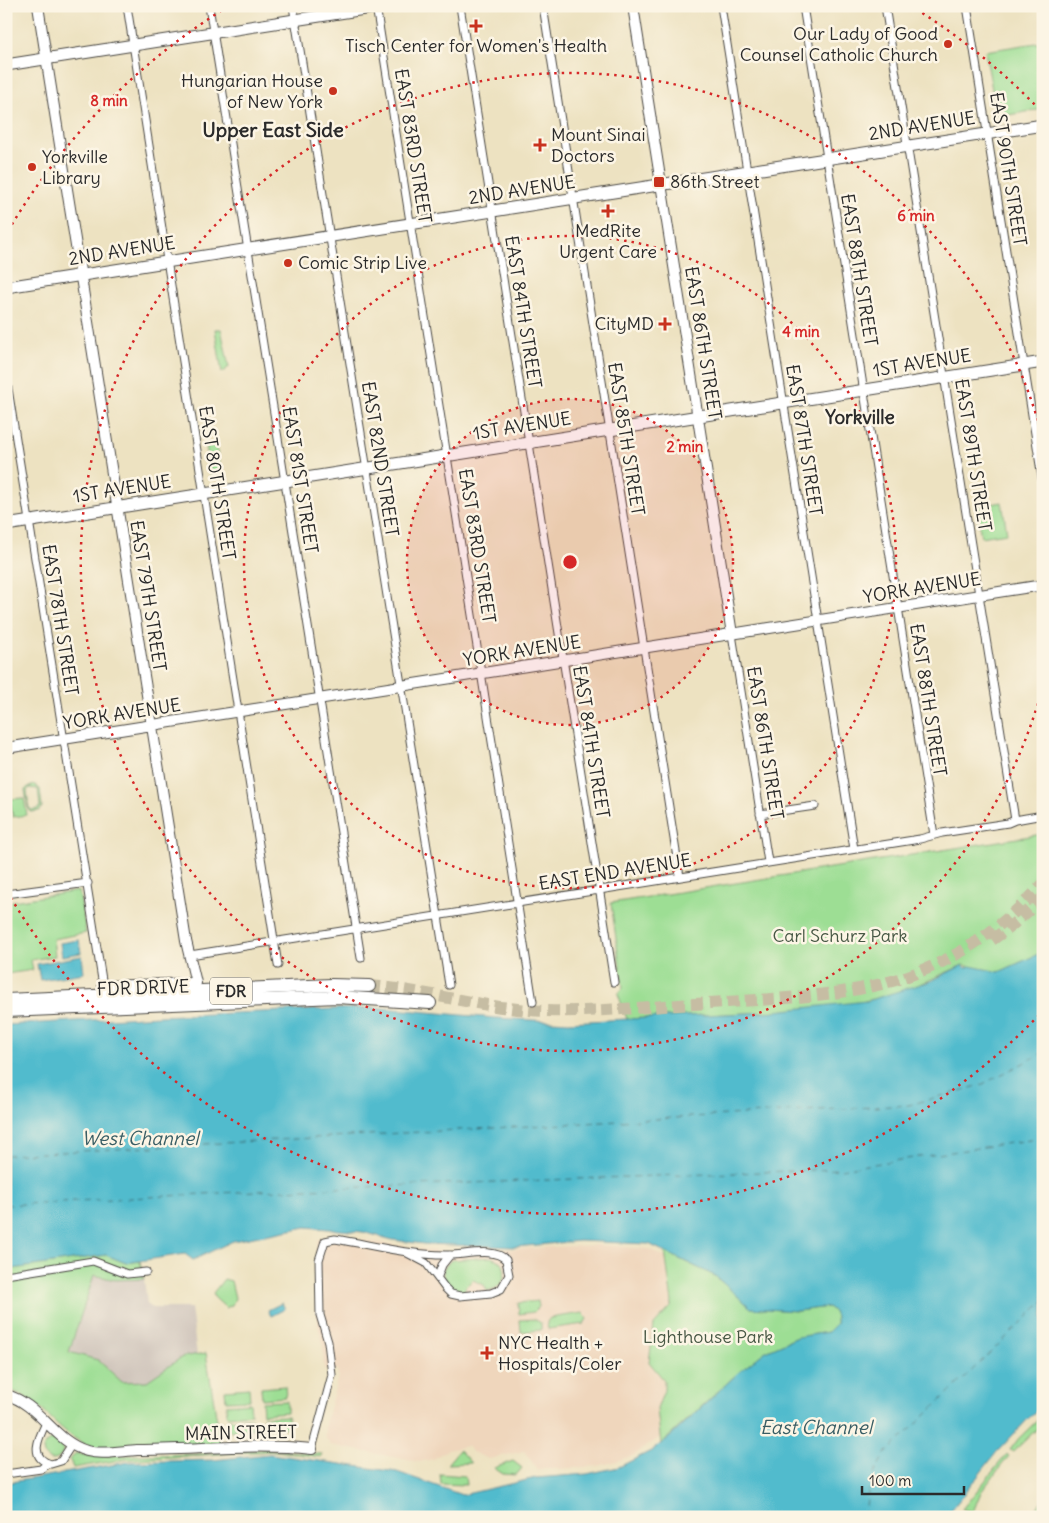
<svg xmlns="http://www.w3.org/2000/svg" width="1049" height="1523" viewBox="0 0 1049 1523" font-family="Delius,sans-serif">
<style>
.built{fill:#efd6bc}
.industrial{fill:#cdc2b9}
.green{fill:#9dde94;stroke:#648460;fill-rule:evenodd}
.water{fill:#51bbcd;stroke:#3e737c}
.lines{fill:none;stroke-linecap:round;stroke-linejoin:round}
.ferry{stroke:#385d64;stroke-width:1;stroke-dasharray:6 5;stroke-linecap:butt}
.highway-tunnel{stroke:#c6bda3;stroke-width:12;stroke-dasharray:12 6;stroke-linecap:butt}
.street-casing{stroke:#484642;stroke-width:9}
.secondary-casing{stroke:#484642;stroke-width:12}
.primary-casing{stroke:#484642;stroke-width:13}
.highway-casing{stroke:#484642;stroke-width:14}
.street{stroke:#fff;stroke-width:7}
.secondary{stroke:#fff;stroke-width:10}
.primary{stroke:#fff;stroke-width:11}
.highway{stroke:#fff;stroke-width:12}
.ring{fill:none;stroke:#d62828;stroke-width:2.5;stroke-dasharray:2.5 5}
.poi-dot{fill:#c8321e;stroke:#fcf5e5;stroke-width:2}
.labels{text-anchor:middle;stroke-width:5;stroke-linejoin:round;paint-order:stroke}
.shield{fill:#fcf5e5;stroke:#6a6863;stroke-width:1}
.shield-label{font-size:16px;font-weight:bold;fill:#2b2b2b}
.poi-label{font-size:18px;fill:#2b2b2b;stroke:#fcf5e5;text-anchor:start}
.street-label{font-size:18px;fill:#2b2b2b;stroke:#fcf5e5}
.park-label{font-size:18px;fill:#485845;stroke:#fcf5e5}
.neighbourhood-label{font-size:19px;font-weight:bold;fill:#2b2b2b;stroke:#fcf5e5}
.water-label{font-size:19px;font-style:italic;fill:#385d64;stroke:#fcf5e5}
.quarter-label{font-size:20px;font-weight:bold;fill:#2b2b2b;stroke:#fcf5e5}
.centre{fill:#d62828;stroke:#fcf5e5;stroke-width:2.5}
.ring-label{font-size:15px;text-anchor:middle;font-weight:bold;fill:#d62828;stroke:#fcf5e5;stroke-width:5;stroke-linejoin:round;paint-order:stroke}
</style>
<rect width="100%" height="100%" fill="#fcf5e5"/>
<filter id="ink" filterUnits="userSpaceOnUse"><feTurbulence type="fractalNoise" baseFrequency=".02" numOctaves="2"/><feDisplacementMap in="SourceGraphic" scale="10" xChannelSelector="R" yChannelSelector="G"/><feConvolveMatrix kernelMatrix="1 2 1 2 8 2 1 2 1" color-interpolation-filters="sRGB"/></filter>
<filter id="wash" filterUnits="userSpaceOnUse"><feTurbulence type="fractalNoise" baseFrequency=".0096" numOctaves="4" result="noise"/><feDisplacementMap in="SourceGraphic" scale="20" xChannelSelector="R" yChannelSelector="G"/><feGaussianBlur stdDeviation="1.12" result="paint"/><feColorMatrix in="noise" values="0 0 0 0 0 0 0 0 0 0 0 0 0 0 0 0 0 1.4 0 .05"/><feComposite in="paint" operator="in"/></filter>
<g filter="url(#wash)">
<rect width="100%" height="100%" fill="#ede2c1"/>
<!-- built -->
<path class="built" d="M329,1235l112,17 158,-7 50,4 17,9 6,43 -1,6 -17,18 -3,40 13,15 -6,36 2,21 -26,18 -17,6 -19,5 -40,3h-21l-13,-18 -35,8 -17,-7 -5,-6 -20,4 -14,9 -14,3 -88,-17 -6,-8v-13l13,-47v-7l-14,-1 -1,-25 -5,-19 -2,-75 2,-10z"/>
<!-- industrial -->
<path class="industrial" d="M94,1275l21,5 29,-1 3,25 5,4h39l6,47 -15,2 -35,24 -25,1 -20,-19 -33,-10z"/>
<!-- green -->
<path class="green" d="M1043,42v67l-46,8 -12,-66z
M215,329h6l8,38 -7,6z
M216,445l5,30 -10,1 -5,-30z
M1002,502l5,31 -26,4 -5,-30z
M35,785l5,4 2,18 -3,4 -8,1 -3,-4 -3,-18 3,-3zM29,788l9,1 2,17 -2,3 -6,1 -3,-2 -2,-17z
M24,798l3,17 -14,2 -3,-18z
M1043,834v118l-44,20 -36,-7 -56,25 -54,14 -87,8 -139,7 -9,-25 5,-6 -12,-85z
M79,891l7,42 -33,6 2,17 -24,4 2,10 -27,4v-72z
M665,1252l50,24 36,32 46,3 31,-4c7,4 9,10 8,17l-8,8 -30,5 -32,14 -28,22 -77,71 -4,-35 7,-19v-10l-15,-18 5,-37 17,-18 1,-5z
M106,1255l20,8 14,-2 4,18 -29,1 -21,-5 -25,77 29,8 24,22 25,-1 35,-24 24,-4 15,93 -121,3c-39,-7 -56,-51 -94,-60v-119z
M491,1257l11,5c5,11 3,19 -6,26l-9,3 -3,-6 -11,-5 -7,6 -2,7 -11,-2 -9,-9 -1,-13 8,-9z
M224,1279l7,2 4,17 -3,7 -6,3 -12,-11 -1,-4z
M538,1301l1,6 -5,5 -15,2 -1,-11z
M583,1313l4,6 -3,5 -36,5 -1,-7 3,-4z
M534,1319l7,4v7l-20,2 -1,-12z
M285,1386l1,11 -24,2 -1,-11z
M249,1388l1,12 -24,1 -1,-11z
M287,1401v11l-24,2 -1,-12z
M250,1403l1,11 -24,2 -1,-11z
M1043,1415v8l-30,29 -3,-2 9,-12z
M288,1416v11l-24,2 -1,-12z
M251,1418l1,11 -24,2 -1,-11z
M43 1450a10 10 0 1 1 20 0a10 10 0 1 1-20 0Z
M265,1449l57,5 -1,3 -45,-6 -21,1 -134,8 -48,8 -3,-8 6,-7 12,3 108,-2z
M459,1450l12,13 -23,1v-1z
M1007,1454l2,2 -28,36 -8,20 -11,-3z
M513,1461l9,7 -6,7 -13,-1 -9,-6z
M440,1474l25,2 1,9 -25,-1z
M1043,1498v19h-11z"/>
<!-- water -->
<path class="water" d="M79,940l2,13 -19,3 -2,-13z
M1043,952v451l-47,50 -50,64h-940v-34l123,-21 84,-2 57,-6 127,18 65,23 74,-17 51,-4 32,-7 32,-16 19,-14 68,-64 28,-22 32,-14 30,-5 8,-8c1,-7 -1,-13 -8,-17l-31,4 -46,-3 -36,-32 -66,-32 -70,-3 -64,6 -91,-3 -31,-4 -30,-8 -57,-5 -73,14 -40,19 -8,-6 -59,9 -20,-8 -100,15v-245l153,-9 202,-8 7,1 2,-2 125,11 74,4 197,-10 101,-11 64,-20 32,-16 3,3 4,-2 29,6z
M82,956l2,17 -44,7 -3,-16z
M282,1303l3,6 -14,7 -3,-6z"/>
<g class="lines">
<!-- ferry -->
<path class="ferry" d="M6,1155l903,-50 72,-20 62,-32
M6,1205l250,-14 585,-22 202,-31
M864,1517l6,-35 14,-27 159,-153"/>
</g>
</g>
<g filter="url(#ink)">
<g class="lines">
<!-- highway-tunnel -->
<path class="highway-tunnel" d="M992,940l19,-14 32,-28
M369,986c54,4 106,20 160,24 55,4 111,-3 166,-6 145,-10 241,-5 348,-120"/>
<!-- street casing -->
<g class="street-casing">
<path id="street" d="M127,6l151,959
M209,6l152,952
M293,6l156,979
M376,6l157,996
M460,6l154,976
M543,6l137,871
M721,6l133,843
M803,6l131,829
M885,6l130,814
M967,6l76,478
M6,376l97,610
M732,634l36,228
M760,814l55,-8
M6,894l82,-11
M190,955l730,-116 22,-6 66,-10 7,-3 28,-5
M6,1275l87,-14 34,13 19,-2
M438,1276l4,-11 8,-10
M46,1423c-7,14 -18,35 5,41l10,-3 11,-17
M312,1449l20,-74 -4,-33 -8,-27 -1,-55 6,-19 10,-2c38,6 76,17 115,16 15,0 45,-8 56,5l3,15 -8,14 -10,4 -31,3 -9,-2 -6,-6 -19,-25 -19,-10
M6,1474l35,-5 7,-6"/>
</g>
<!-- secondary casing -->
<g class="secondary-casing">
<path id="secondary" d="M38,6l148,935 10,42 -93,3
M633,6l99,628
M6,748l1037,-163
M6,1395c33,8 48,47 81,56 15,4 34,0 50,-1 58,0 118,-7 175,-1"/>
</g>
<!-- primary casing -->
<g class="primary-casing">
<path id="primary" d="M6,65l378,-59
M6,287l1037,-162
M6,525l1037,-163"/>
</g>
<!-- highway casing -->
<g class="highway-casing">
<path id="highway" d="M6,1000l325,-15 38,1
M6,1011l331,-14 93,6"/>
</g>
<!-- street -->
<use href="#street" class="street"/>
<!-- secondary -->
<use href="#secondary" class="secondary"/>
<!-- primary -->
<use href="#primary" class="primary"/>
<!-- highway -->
<use href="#highway" class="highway"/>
</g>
</g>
<!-- distance rings -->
<circle cx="570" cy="562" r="163" fill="#d62828" fill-opacity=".12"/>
<g class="ring">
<circle cx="570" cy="562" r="163"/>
<circle cx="570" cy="562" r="326"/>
<path d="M1042 689A489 489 0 1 1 1042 435"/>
<path d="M1039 1015A652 652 0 0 1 8 893M8 231A652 652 0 0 1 224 9M916 9A652 652 0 0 1 1039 109"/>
</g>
<!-- markers -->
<g class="poi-dot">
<path d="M473.5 18.5h5v5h5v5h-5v5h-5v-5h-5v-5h5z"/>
<circle cx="948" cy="44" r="5"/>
<circle cx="333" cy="91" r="5"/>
<path d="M537.5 137.5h5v5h5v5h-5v5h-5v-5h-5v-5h5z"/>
<circle cx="32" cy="167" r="5"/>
<rect x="653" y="176" width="12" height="12" rx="2.5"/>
<path d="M605.5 203.5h5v5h5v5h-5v5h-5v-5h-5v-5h5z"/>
<circle cx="288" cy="263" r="5"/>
<path d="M662.5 316.5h5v5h5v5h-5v5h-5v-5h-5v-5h5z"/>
<path d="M484.5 1345.5h5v5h5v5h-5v5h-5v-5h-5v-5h5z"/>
</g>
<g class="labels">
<!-- shield labels -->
<rect class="shield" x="210" y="977.5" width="42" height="27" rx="4"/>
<g class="shield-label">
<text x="231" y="997">FDR</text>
</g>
<!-- poi labels -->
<g class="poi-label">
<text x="938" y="40" text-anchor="end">Our Lady of Good<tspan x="938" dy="21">Counsel Catholic Church</tspan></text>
<text x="476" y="52" text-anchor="middle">Tisch Center for Women's Health</text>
<text x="323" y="87" text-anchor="end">Hungarian House<tspan x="323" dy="21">of New York</tspan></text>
<text x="551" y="141">Mount Sinai<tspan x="551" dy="21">Doctors</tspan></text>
<text x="42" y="163">Yorkville<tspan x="42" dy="21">Library</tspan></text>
<text x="670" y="188">86th Street</text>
<text x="608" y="237" text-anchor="middle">MedRite<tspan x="608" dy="21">Urgent Care</tspan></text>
<text x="298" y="269">Comic Strip Live</text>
<text x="654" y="330" text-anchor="end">CityMD</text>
<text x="498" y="1349">NYC Health +<tspan x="498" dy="21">Hospitals/Coler</tspan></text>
</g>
<!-- street labels -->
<g class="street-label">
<text transform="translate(922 126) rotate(-9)" y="6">2ND AVENUE</text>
<text transform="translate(413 146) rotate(81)" y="6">EAST 83RD STREET</text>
<text transform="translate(1008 169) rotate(81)" y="6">EAST 90TH STREET</text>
<text transform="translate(522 190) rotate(-9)" y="6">2ND AVENUE</text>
<text transform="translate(122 251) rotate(-9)" y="6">2ND AVENUE</text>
<text transform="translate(859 270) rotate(81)" y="6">EAST 88TH STREET</text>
<text transform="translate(523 312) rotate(81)" y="6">EAST 84TH STREET</text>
<text transform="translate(703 343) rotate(81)" y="6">EAST 86TH STREET</text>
<text transform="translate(922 363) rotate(-9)" y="6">1ST AVENUE</text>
<text transform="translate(522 426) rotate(-9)" y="6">1ST AVENUE</text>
<text transform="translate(626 439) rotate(81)" y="6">EAST 85TH STREET</text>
<text transform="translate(804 440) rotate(81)" y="6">EAST 87TH STREET</text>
<text transform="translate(973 455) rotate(81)" y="6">EAST 89TH STREET</text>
<text transform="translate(380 459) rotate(81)" y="6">EAST 82ND STREET</text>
<text transform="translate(300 480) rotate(81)" y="6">EAST 81ST STREET</text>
<text transform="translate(217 483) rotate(81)" y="6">EAST 80TH STREET</text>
<text transform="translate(122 489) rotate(-9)" y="6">1ST AVENUE</text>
<text transform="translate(477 546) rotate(81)" y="6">EAST 83RD STREET</text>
<text transform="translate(922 588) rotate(-9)" y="6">YORK AVENUE</text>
<text transform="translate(148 596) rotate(81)" y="6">EAST 79TH STREET</text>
<text transform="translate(60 620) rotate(81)" y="6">EAST 78TH STREET</text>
<text transform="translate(522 651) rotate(-9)" y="6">YORK AVENUE</text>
<text transform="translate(928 700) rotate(81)" y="6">EAST 88TH STREET</text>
<text transform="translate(122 714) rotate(-9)" y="6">YORK AVENUE</text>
<text transform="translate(591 742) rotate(81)" y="6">EAST 84TH STREET</text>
<text transform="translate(765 743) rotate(81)" y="6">EAST 86TH STREET</text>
<text transform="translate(615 872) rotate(-9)" y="6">EAST END AVENUE</text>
<text transform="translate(143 988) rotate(-2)" y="6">FDR DRIVE</text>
<text transform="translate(241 1433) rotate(-1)" y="6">MAIN STREET</text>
</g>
<!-- park labels -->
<g class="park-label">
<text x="840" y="942">Carl Schurz Park</text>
<text x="708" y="1343">Lighthouse Park</text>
</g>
<!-- neighbourhood labels -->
<g class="neighbourhood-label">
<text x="860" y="424">Yorkville</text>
</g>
<!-- water labels -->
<g class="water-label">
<text x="140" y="1145">West Channel</text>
<text x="816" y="1434">East Channel</text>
</g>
<!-- quarter labels -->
<g class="quarter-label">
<text x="273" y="137">Upper East Side</text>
</g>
</g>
<circle cx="570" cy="562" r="8" class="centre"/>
<g class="ring-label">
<text x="109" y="106">8 min</text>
<text x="916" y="221">6 min</text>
<text x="801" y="337">4 min</text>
<text x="685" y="452">2 min</text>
</g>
<!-- margin -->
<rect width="1049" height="1523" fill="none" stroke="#fcf5e5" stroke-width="25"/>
<!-- scale -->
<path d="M862 1486v8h102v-8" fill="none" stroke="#2b2b2b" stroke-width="2.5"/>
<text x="869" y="1486" font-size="15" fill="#2b2b2b" stroke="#fcf5e5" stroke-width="4" paint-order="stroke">100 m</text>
</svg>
